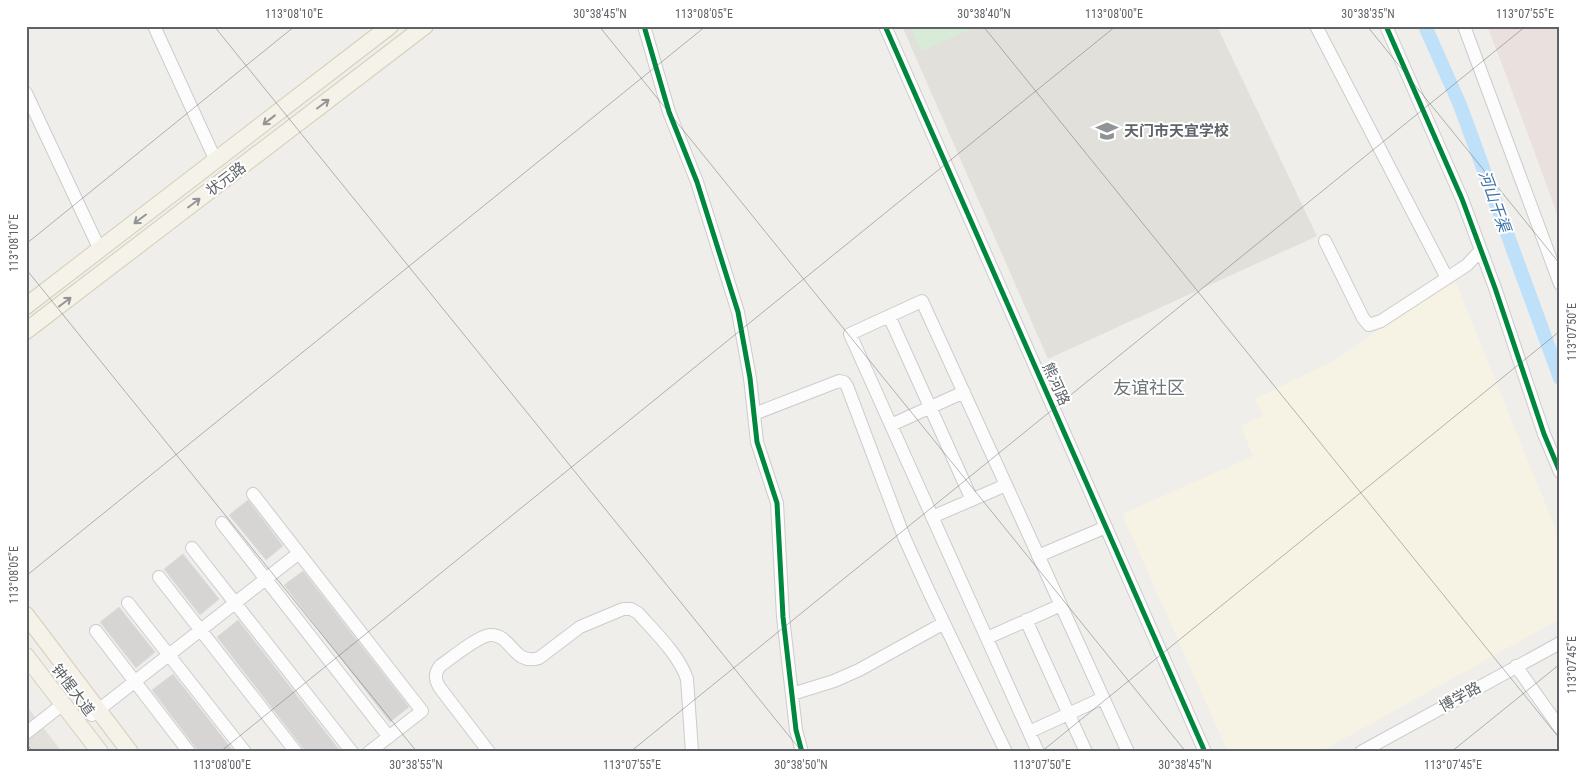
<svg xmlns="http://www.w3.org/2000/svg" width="1586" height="778" viewBox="0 0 1586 778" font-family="'Roboto Condensed','Noto Sans SC',sans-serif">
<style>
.commercial{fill:#f7f3e4}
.education{fill:#e2e0da}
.medical{fill:#eae0de}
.green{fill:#d8ebd6}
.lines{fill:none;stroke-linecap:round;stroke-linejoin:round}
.canal{stroke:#bfe0f9;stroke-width:14}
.building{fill:#d6d5d3;stroke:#deddd9}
.minor-casing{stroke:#cbcccc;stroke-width:14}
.major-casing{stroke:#d7ceb8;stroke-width:18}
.minor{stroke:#fdfcfc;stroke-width:12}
.major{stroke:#f4f2e9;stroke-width:16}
.cycleway-casing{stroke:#fff;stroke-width:8}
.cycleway{stroke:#00873e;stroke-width:5}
.oneway{stroke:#939595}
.ticks{fill:none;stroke:#5f6368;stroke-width:1;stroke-opacity:0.45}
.labels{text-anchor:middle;stroke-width:4;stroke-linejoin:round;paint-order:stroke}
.poi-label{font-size:15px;font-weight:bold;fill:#5f6368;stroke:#fff;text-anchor:start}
.street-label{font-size:15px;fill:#5f6368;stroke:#fff}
.water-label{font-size:16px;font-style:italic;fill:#4174aa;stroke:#fff}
.quarter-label{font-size:18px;fill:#70757a;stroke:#fff}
.neatline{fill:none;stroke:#5f6368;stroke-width:2}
.ticks-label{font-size:12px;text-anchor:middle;fill:#5f6368}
</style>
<rect width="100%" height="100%" fill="#efeeea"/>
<!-- commercial -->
<path class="commercial" d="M1454,278l106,262v79l-240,133h-92l-106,-238 131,-58 -12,-30 22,-10 -8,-17 80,-39z"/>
<!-- education -->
<path class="education" d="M902,26h315l100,210 -269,123z
M26,705l36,47h-36z"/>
<!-- medical -->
<path class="medical" d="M1487,26h73v196l-55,-150z"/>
<!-- green -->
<path class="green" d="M910,26h58l2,4 -49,21z"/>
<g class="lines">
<!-- canal -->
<path class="canal" d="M1425,26l35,79 100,273"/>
</g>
<!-- building -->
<path class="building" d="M248,500l35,46 -17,14 -37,-45z
M183,554l36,45 -19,16 -36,-46z
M303,571l106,136 -19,15 -106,-137z
M119,607l36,45 -19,16 -36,-46z
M238,620l103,132h-35l-89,-115z
M173,674l30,38 31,40h-35l-47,-62z"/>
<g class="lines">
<!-- minor casing -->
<g class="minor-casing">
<path id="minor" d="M154,26l62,135
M644,26l25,86 28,70 41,130 12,66 7,64 20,61 6,114 13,113 6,22
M885,26l320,726
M1316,26l131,252
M1386,26l76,173 33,89 49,146 16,38
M1464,26l96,258
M26,93l74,157
M1325,241l38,77 6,7 12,-4 86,-56 14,-15
M889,316l83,184
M754,414l85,-33 5,1 3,4 57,151 25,55 77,160
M891,425l73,-33
M253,494l169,217 -53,41
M932,517l74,-32
M222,523l167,214
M192,548l160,204
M1038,556l68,-29
M159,577l137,175
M128,603l117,149
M1026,620l60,132
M96,631l93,121
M987,638l74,-33
M1516,666l44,62
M792,694l42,-13 25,-11 85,-47
M92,715l207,-162
M1029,732l74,-34
M26,733l37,-29
M489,752l-49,-64c-5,-8 -6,-14 0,-22 10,-7 38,-30 50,-31 22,-1 23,31 49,23l41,-31 43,-18h8l7,4c17,19 41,42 49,66l5,73
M1038,752l-188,-418 72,-33 206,451
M1361,752l199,-109"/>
</g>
<!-- major casing -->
<g class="major-casing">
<path id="major" d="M26,306l364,-280
M26,331l399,-305
M26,615l104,137
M26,656l74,96"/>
</g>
<!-- minor -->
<use href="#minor" class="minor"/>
<!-- major -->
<use href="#major" class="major"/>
<!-- cycleway casing -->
<g class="cycleway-casing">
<path id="cycleway" d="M644,26l25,86 28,70 41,130 12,66 7,64 20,61 6,114 13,113 6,22
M885,26l320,726
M1386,26l76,173 33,89 49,146 16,38"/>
</g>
<!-- cycleway -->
<use href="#cycleway" class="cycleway"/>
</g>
<!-- one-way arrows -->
<defs><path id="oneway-shaft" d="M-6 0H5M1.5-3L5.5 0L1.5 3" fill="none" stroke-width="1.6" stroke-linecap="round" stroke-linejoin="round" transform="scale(1.25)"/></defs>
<g class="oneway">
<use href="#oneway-shaft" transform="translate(323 104) rotate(-37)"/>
<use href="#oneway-shaft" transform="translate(269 120) rotate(142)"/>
<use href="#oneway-shaft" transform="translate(194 203) rotate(-37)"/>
<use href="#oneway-shaft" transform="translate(140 219) rotate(143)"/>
<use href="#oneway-shaft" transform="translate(65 302) rotate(-37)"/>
</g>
<!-- ticks -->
<path class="ticks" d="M214,26l588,726M599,26l587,726M983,26l577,713M1367,26l193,238M26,244l269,-218M26,269l391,483M26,576l680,-550M26,743l7,9M220,752l896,-726M630,752l896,-726M1041,752l519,-421M1451,752l109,-88"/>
<!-- icons -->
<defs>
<g id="school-bare" transform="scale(1.725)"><path d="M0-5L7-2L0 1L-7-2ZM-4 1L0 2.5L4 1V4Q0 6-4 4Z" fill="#919496" stroke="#fff" stroke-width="2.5" paint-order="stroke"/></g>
</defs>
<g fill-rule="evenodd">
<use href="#school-bare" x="1107" y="131"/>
</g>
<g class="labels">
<!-- poi labels -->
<g class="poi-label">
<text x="1124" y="136">天门市天宜学校</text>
</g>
<!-- street labels -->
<g class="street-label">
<text transform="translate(226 179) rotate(-37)" y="5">状元路</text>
<text transform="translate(1056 384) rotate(66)" y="5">熊河路</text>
<text transform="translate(73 690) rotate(53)" y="5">钟惺大道</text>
<text transform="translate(1460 697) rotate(-29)" y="5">博学路</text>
</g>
<!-- water labels -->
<g class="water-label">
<text transform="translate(1495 201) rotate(70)" y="6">河山干渠</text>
</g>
<!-- quarter labels -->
<g class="quarter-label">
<text x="1149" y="394">友谊社区</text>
</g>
</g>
<!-- border -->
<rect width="1586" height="778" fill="none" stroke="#ffffff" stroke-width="55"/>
<rect x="28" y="28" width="1530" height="722" class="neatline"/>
<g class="ticks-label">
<text x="294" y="18">113°08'10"E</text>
<text x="600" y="18">30°38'45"N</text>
<text x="704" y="18">113°08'05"E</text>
<text x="984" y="18">30°38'40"N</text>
<text x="1114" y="18">113°08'00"E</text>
<text x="1368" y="18">30°38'35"N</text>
<text x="1525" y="18">113°07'55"E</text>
<text transform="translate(14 243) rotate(-90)" y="4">113°08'10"E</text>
<text transform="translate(1572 332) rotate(-90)" y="4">113°07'50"E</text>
<text transform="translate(14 575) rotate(-90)" y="4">113°08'05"E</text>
<text transform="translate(1572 665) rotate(-90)" y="4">113°07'45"E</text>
<text x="222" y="769">113°08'00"E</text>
<text x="416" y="769">30°38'55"N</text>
<text x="632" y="769">113°07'55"E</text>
<text x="801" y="769">30°38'50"N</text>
<text x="1042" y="769">113°07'50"E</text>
<text x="1185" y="769">30°38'45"N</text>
<text x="1453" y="769">113°07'45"E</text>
</g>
</svg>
